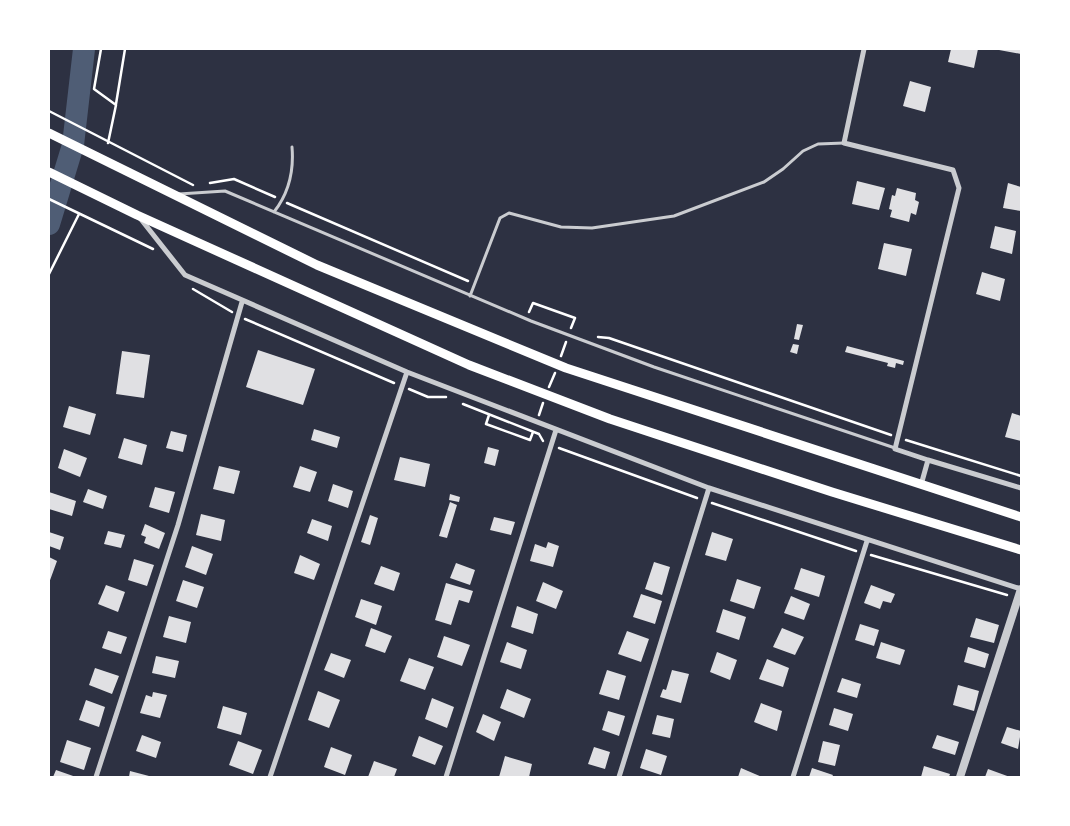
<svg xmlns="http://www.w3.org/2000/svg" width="1070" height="826" viewBox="0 0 1070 826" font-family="Ubuntu,sans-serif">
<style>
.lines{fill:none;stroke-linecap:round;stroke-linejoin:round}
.river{stroke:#4f5d75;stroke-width:22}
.building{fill:#e0e0e3}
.path{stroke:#fff;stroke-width:2.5}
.service{stroke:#caccd0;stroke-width:3}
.minor{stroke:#caccd0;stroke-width:5}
.tertiary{stroke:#caccd0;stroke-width:8}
.secondary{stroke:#fff;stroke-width:9}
</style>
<rect width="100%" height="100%" fill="#2d3142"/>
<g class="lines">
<!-- river -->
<path class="river" d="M49,224l24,-79 11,-96"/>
</g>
<!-- building -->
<path class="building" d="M951,49h27l-4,19 -26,-6z
M999,49h22v5l-22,-4z
M910,81l21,6 -6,25 -22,-6z
M857,181l28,7 -6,22 -27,-6z
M1008,183l13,4v24l-18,-3z
M897,188l19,5 -1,7 4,2 -3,13 -5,-2 -2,9 -19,-5 2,-7 -3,-1 3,-14 3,1z
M995,226l21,5 -4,23 -22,-6z
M884,243l28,6 -6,27 -28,-7z
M982,272l23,7 -5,22 -24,-7z
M797,324l6,1 -4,15 -5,-1z
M793,344l6,1 -2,9 -7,-2z
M847,346l57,15 -1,4 -7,-2 -1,5 -8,-2 1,-3 -43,-11z
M258,350l57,19 -12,36 -57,-18z
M122,351l28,4 -6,43 -28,-4z
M69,406l27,8 -6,21 -27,-8z
M1012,413l9,3v25l-16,-4z
M314,429l26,8 -3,11 -26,-8z
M171,431l16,4 -4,17 -17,-4z
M124,438l23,7 -5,20 -24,-7z
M488,447l11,3 -4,16 -11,-3z
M64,449l23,9 -7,19 -22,-9z
M400,457l30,7 -5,23 -31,-7z
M219,466l21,5 -6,23 -21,-5z
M300,466l17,6 -7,20 -17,-5z
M333,484l20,7 -5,17 -20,-7z
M155,487l20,5 -6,21 -20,-6z
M88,489l19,7 -4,13 -20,-7z
M49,492l27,9 -4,15 -23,-7z
M450,494l10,3 -1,5 -10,-2z
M450,502l7,3 -10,33 -8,-2z
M201,514l24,6 -4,21 -25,-6z
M370,515l8,3 -8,27 -9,-3z
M494,517l21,5 -4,13 -21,-5z
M312,519l20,7 -4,15 -21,-8z
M145,524l20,9 -6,16 -15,-6 2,-6 -5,-2z
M108,531l17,4 -4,13 -17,-4z
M49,532l15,5 -4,13 -11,-4z
M712,532l21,7 -7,22 -21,-6z
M548,542l11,4 -6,21 -23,-6 5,-17 11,4z
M192,546l21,8 -7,21 -21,-8z
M300,555l20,9 -6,16 -20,-7z
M49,557l8,4 -8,22z
M134,559l20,6 -7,21 -19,-6z
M654,562l16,5 -8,28 -17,-6z
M456,563l19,7 -5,15 -20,-7z
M381,566l19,7 -6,18 -20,-7z
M801,568l24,8 -6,21 -25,-8z
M737,579l24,8 -7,22 -24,-8z
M183,580l21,7 -7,21 -21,-7z
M543,582l20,9 -7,18 -20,-8z
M446,583l27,8 -4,12 -10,-3 -8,25 -16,-5z
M106,585l19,7 -7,20 -20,-8z
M871,585l24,9 -4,9 -8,-2 -3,8 -16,-6z
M641,594l21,7 -7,23 -22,-7z
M791,596l19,8 -6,16 -20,-7z
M361,599l21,7 -6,19 -21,-8z
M517,606l21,8 -5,20 -22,-7z
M723,609l23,8 -7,23 -23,-8z
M169,616l22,6 -5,21 -23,-6z
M976,618l23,7 -5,18 -24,-6z
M860,624l19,6 -5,16 -19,-6z
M371,628l21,8 -7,17 -20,-7z
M782,628l22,9 -9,18 -22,-8z
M108,631l19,6 -6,17 -19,-6z
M627,631l22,8 -8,23 -23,-8z
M444,636l26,9 -8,21 -25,-9z
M507,642l20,8 -6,19 -21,-7z
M881,642l24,8 -5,15 -24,-7z
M968,647l21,7 -4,14 -21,-6z
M717,652l20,8 -7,20 -20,-8z
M331,653l20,7 -7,18 -20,-8z
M156,656l23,5 -4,17 -23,-5z
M409,658l25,9 -9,23 -25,-9z
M767,659l22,9 -6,19 -24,-8z
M95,668l24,8 -7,18 -23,-9z
M607,670l19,6 -7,24 -20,-6z
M672,670l17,4 -8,29 -21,-6 3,-8 3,1z
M842,678l19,6 -4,14 -20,-6z
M958,685l21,6 -5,20 -21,-6z
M507,689l24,10 -7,19 -24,-10z
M318,691l22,9 -11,28 -21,-8z
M153,692l14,3 -7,23 -20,-5 6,-18 6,2z
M432,698l22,9 -7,21 -22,-9z
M86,700l19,7 -6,20 -20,-7z
M761,703l21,8 -5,20 -23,-9z
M223,706l24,7 -6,22 -24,-7z
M834,708l19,6 -5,17 -19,-6z
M608,711l17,5 -6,20 -17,-6z
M483,714l18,8 -7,19 -18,-9z
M657,715l17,4 -4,19 -18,-4z
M1007,727l14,4 -3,18 -17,-6z
M142,735l19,7 -5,16 -20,-7z
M937,735l22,7 -4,13 -23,-7z
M419,736l24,10 -8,19 -23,-9z
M67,740l24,8 -7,22 -24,-8z
M238,741l24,9 -9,24 -24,-9z
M823,741l17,4 -5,21 -17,-4z
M331,747l21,8 -7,20 -21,-8z
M594,747l16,5 -5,17 -17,-5z
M646,749l21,7 -6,19 -21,-7z
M505,756l27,8 -3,13h-30z
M374,761l23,8 -3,8h-26z
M924,766l26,8 -1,3h-28z
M741,768l21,9h-24z
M812,768l21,7 -1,2h-23z
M988,769l22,8h-25z
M56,770l20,7h-23z
M130,771l19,5 -1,1h-19z"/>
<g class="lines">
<!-- path -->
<path class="path" d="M101,49l-7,40 22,16 -8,38
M116,104l9,-55
M49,111l144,74
M210,183l24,-4 41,18
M49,199l104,50
M287,203l181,78
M49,274l30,-60
M193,289l39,23
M529,312l4,-9 42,15 -4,10
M245,319l149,64
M598,337l11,1 282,97
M561,356l5,-14
M549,387l6,-14
M409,389l19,8h18
M463,404l76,30 4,7
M489,415l-3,9 44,16 3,-8
M539,415l4,-12
M906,440l115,36
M559,448l138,50
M712,503l144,48
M871,555l136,40"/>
<!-- service -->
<path class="service" d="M179,194l46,-3 306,130 123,46 241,81
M274,212c15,-19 20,-41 18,-65
M470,296l30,-78 9,-5 52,14 31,1 82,-12 90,-34 19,-13 20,-18 15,-7 26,-1"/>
<!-- minor -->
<path class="minor" d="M864,49l-20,94 109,27 6,18 -64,261 33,11
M140,218l45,57 222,97 302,116 312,101
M921,485l7,-25 93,28
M96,777l82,-252 64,-223
M270,777l137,-405
M446,777l110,-347
M619,777l90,-289
M793,777l74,-236"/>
<!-- tertiary -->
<path class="tertiary" d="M960,777l61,-188"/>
<!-- secondary -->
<path class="secondary" d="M49,133l268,132 249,103 455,149
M49,172l88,43 332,150 141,54 222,73 189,58"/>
</g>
<!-- border -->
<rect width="1070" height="826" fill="none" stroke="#ffffff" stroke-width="100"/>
</svg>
